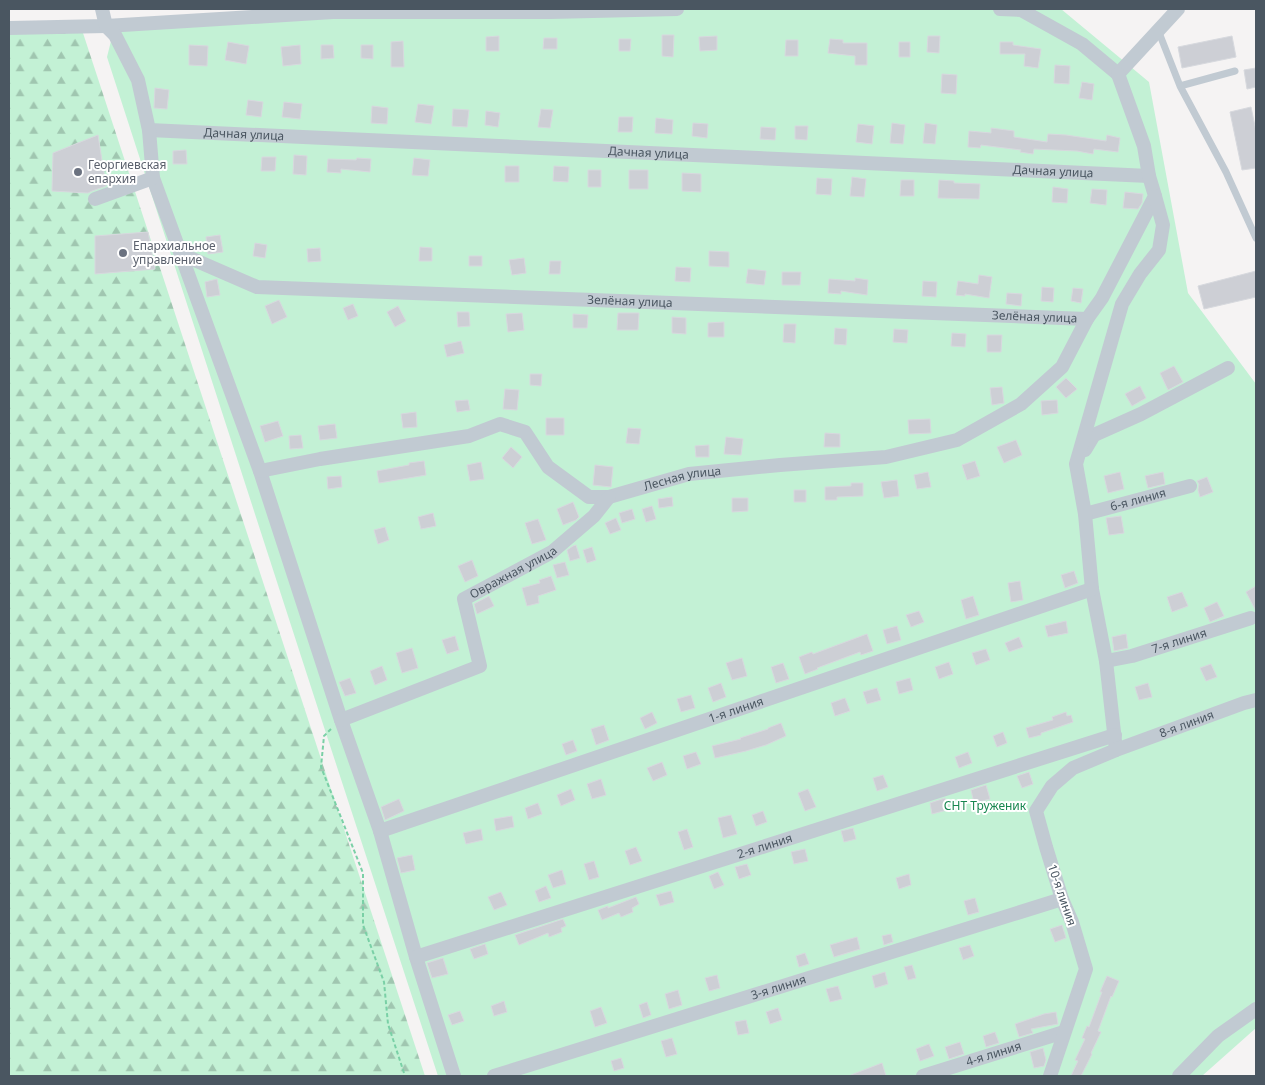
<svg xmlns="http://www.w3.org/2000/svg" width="1265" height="1085" viewBox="0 0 1265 1085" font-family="'Noto Sans',sans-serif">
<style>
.green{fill:#c3f1d5}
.forest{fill:url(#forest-firs)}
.building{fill:#cdcfd5;stroke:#d7d9de}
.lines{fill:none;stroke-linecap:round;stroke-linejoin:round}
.path{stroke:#7ad0a6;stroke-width:2;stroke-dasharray:4 2.5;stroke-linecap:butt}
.lane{stroke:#c1cad2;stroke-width:7}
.street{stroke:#c1cad2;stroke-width:14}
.worship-dot{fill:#6b7280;stroke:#fff;stroke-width:2}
.labels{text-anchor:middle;stroke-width:4;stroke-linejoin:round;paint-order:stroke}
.street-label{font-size:12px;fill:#4a5661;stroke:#fff}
.worship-label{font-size:12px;fill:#5b616d;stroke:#fff;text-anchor:start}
.park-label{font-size:12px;fill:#17864f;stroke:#fff}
</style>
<defs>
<pattern id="forest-firs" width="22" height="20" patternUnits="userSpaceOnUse" patternTransform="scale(1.25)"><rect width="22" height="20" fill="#c3f1d5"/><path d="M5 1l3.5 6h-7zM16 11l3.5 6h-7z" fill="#a0c6b0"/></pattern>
</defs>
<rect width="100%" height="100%" fill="#f5f3f3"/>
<!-- green -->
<path class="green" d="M511,9h550l88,73 39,211 68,91v644l-54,48h-764l-116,-355 -215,-664 9,-36z"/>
<!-- forest -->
<path class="forest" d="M9,29l74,4 342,1043h-416z"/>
<!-- building -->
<path class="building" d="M662,35h12l-1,22 -11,-1z
M499,36v15h-13v-14z
M717,36v14l-17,1 -1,-14z
M928,36h12l-1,17 -12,-1z
M1232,36l4,21 -54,11 -4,-21z
M544,38h13v11h-14z
M619,39h12l-1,12h-11z
M830,39l13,1v3h24v22h-12v-9l-27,-3z
M786,40h12v16h-13z
M403,41l1,26h-13v-25z
M228,42l21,4 -3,18 -21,-4z
M899,42h11v15h-11z
M1000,42h13v3l28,4 -3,19 -14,-2 1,-12h-25z
M189,45l19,1 -1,20 -18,-1z
M300,45l1,19 -18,2 -2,-19z
M321,45h12l1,13 -13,1z
M361,45h12v14l-12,-1z
M1055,65l15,1 -1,18 -15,-1z
M1256,68v19l-9,2 -3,-19z
M942,74l15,1 -1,19 -15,-1z
M1082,82l12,2 -2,16 -13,-2z
M155,88l14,2 -2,19 -13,-1z
M248,100l15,2 -2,15 -15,-2z
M284,102l18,2 -2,15 -18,-2z
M418,104l16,2 -3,18 -16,-2z
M372,106l16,2 -1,16 -16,-1z
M1251,107l5,24v37l-14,2 -12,-58z
M453,109l16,1 -2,17 -15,-1z
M541,109l12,1 -3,18 -12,-1z
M486,111l14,2 -2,14 -13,-2z
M619,117h14l-1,15h-14z
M656,118l17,2 -1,14 -17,-1z
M693,123l15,1 -1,14 -15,-2z
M892,123l13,2 -2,19 -13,-1z
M925,123l12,2 -2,19 -12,-1z
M858,124l16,2 -2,18 -16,-2z
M795,126h13l-1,14 -12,-1z
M761,127l15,1 -1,12 -15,-1z
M991,128l23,3v6l33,5 1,-8 18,1 40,6 1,-6 13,3 -2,14 -24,-3 -1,5 -16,-3 -43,-2 -1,5 -13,-2 1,-2 -40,-5 -1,3 -12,-1 1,-16 22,2z
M98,135l8,51 -14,5 -4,2 -36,-2 1,-38z
M186,150l1,14h-14v-13z
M294,155l13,1 -1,19 -13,-1z
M262,157h14l-1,14h-14z
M357,158l14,1 -1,13 -29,-3v4l-14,-1 1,-13 28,1z
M414,158l16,2 -2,16 -16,-1z
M505,166h14v16h-14z
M554,166l15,1 -1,15 -15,-1z
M588,170h13v17h-13z
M629,170h19v19h-19z
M682,173l19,1v18l-19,-1z
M852,177l14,2 -2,18 -14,-1z
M817,178l15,1 -1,16 -15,-1z
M901,180h13v16h-14z
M939,180l15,1v2l26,1 -1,15 -41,-1z
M1053,187l15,2 -1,14 -15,-1z
M1092,189l15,1 -1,15 -16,-2z
M1125,192l18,2 -1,9 -4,6 -15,-1z
M148,232l7,37 -60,5v-38z
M220,235l3,17 -15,2 -2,-17z
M255,243l12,2 -2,13 -12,-2z
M420,247l12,1v13h-13z
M320,248l1,13 -13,1 -1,-13z
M709,251l20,1v15l-20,-1z
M469,256h13v10h-13z
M524,258l2,15 -14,2 -3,-15z
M550,261h11l-1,13h-11z
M676,267l15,1 -1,14 -15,-1z
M748,269l18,2 -2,14 -18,-2z
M1256,271v26l-52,12 -6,-23z
M782,272h19l-1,13h-18z
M979,275l13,2 -3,21 -24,-4v2l-9,-1 2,-14 20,3z
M855,278l13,2 -1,15 -26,-4v3l-13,-1 1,-14 26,2z
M217,279l3,16 -13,2 -2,-15z
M923,281l14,1 -1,15 -14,-1z
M1042,287l12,1 -1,14 -12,-1z
M1073,288l10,1 -2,14 -10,-2z
M1007,293l15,1 -1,12 -15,-2z
M279,300l8,17 -15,7 -7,-18z
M353,304l5,12 -10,4 -5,-12z
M398,306l8,15 -11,6 -8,-15z
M457,312h12l1,14 -12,1z
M522,313l2,17 -16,2 -2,-18z
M618,313h21l-1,17h-21z
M573,314l15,1 -1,13h-14z
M672,317l14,1v16l-14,-1z
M724,322v15h-16v-14z
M784,324h12l-1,19 -12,-1z
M835,328l12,1 -1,16 -12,-1z
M894,329l14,1 -1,13 -14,-1z
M952,333l14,1 -1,13 -14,-1z
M987,335h15l-1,17h-14z
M461,341l3,12 -17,4 -3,-12z
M1174,366l9,16 -15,8 -8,-17z
M530,374h12l-1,12 -11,-1z
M1066,378l11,11 -11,9 -10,-11z
M1140,386l6,12 -14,8 -7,-12z
M1002,387l2,16 -12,2 -2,-17z
M505,389l14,1 -2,20 -14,-1z
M468,400l2,10 -13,2 -2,-11z
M1057,400l1,13 -16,2 -1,-14z
M416,412l1,15 -14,1 -2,-14z
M546,418h18v17h-18z
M930,419l1,14 -22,1 -1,-14z
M278,421l5,15 -18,6 -5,-16z
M335,424l2,14 -17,2 -2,-14z
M628,428l13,1 -2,15 -13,-1z
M825,433l15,1v13h-16z
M301,435l2,13 -13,1 -1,-13z
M726,437l17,2 -2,16 -17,-1z
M1016,440l6,15 -18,8 -7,-16z
M709,445v12h-13l-1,-11z
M511,447l11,10 -9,11 -11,-10z
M424,461l2,14 -47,8 -2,-12 32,-6v-2z
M975,461l5,15 -13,4 -5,-15z
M481,462l3,17 -14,2 -3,-16z
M595,465l18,2 -2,20 -18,-2z
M928,472l3,15 -14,2 -3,-14z
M1120,472l4,17 -16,4 -4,-17z
M1163,472l2,12 -17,4 -3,-12z
M341,476l1,11 -14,2 -1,-12z
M1207,477l6,15 -13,5 -2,-7 1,-6 -2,-3z
M897,480l2,16 -15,2 -3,-16z
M851,483h12v13l-26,1v3h-12v-13l26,-1z
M794,490h12v12h-12z
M672,497l1,9 -14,2 -1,-9z
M732,498h16v13l-16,1z
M573,502l6,15 -3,3 -13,5 -6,-16z
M652,506l4,13 -10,3 -4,-13z
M632,509l3,10 -13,4 -3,-10z
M433,513l3,13 -15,3 -3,-12z
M1121,516l3,17 -15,2 -3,-17z
M616,518l5,12 -11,4 -5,-11z
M538,519l8,21 -14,4 -7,-21z
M385,527l4,13 -11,4 -4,-14z
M576,545l4,13 -10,3 -3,-11 6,-4z
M592,547l4,13 -9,3 -4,-13z
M472,560l6,16 -13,6 -7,-16z
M565,562l4,13 -12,3 -4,-13z
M1074,571l4,12 -13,5 -4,-13z
M551,576l5,14 -18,6 1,7 -12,3 -5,-18 18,-5 -1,-3z
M1020,581l3,19 -12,2 -3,-19z
M1256,586v25l-10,-19z
M1182,592l6,14 -16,6 -5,-15z
M489,596l5,10 -17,8 -3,-10z
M973,596l6,19 -13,4 -5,-19z
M1217,602l7,14 -14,6 -6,-14z
M919,611l5,11 -13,5 -5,-12z
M1066,621l2,12 -20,4 -3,-11z
M897,626l4,14 -14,4 -4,-14z
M867,634l6,17 -12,4 -1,-3 -43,16 1,1 -13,5 -6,-17 13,-5 1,2z
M1126,634l2,14 -14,3 -2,-14z
M455,636l4,14 -12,4 -5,-14z
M1019,637l4,10 -14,5 -4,-9z
M412,648l6,20 -16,5 -6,-20z
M986,649l4,11 -14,5 -4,-12z
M742,658l5,18 -15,4 -6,-17z
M949,662l4,12 -14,5 -4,-12z
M783,663l6,16 -13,4 -5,-16z
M1211,664l6,13 -11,4 -6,-13z
M382,666l5,14 -12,5 -5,-14z
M350,678l6,15 -11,3 -6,-14z
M910,678l3,12 -14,4 -3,-12z
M721,683l5,14 -13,5 -5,-14z
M1148,683l4,14 -13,3 -4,-13z
M877,688l4,12 -14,4 -4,-12z
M691,695l4,13 -14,4 -4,-13z
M845,698l5,13 -15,5 -4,-13z
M652,712l5,11 -12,6 -5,-11z
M1066,712l1,4 4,-1 2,7 -32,11v2l-12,3 -3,-10 27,-8 -1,-3z
M781,723l5,13 -20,9 -20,6 -31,7 -3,-12 29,-7 -1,-1 28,-9v-1z
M604,725l5,15 -13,5 -5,-16z
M1003,732l4,11 -10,4 -4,-11z
M573,740l4,11 -11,4 -4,-11z
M696,752l5,12 -14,5 -4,-13z
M968,752l4,11 -13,5 -4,-11z
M662,762l5,13 -14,6 -6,-13z
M1029,772l4,12 -11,4 -5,-12z
M883,775l5,12 -11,4 -4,-13z
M601,779l5,16 -14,4 -5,-15z
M986,785l4,14 -16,4 -3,-13z
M571,789l4,11 -14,6 -4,-11z
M808,789l8,18 -11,4 -7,-18z
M945,798l2,12 -15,4 -2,-11z
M399,799l5,12 -19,9 -4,-13z
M538,803l4,11 -14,5 -3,-11z
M763,811l4,11 -11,4 -4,-11z
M731,815l6,19 -14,4 -5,-20z
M512,816l2,11 -18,4 -2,-12z
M853,828l3,11 -12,3 -3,-11z
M481,829l2,11 -17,4 -3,-11z
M687,829l6,18 -9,3 -6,-18z
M636,847l6,14 -12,4 -5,-14z
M805,849l3,12 -14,3 -3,-12z
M412,855l3,15 -14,3 -4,-15z
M594,861l5,16 -10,3 -5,-16z
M747,864l4,11 -12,4 -4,-12z
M562,870l4,14 -13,4 -5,-13z
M718,872l6,13 -10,4 -5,-13z
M909,874l2,11 -12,4 -3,-11z
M546,886l5,12 -12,4 -4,-11z
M671,891l3,11 -14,4 -4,-11z
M501,892l6,13 -13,5 -6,-13z
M636,897l3,7 -7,4 1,4 -12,5 -2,-4 -17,7 -4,-10 10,-4v2z
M975,898l4,14 -11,3 -4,-14z
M563,919l3,7 -5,2 1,4 -13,5 -1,-4 -29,12 -4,-10z
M1062,925l4,13 -11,4 -5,-13z
M891,934l2,8 -9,3 -2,-9z
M857,937l3,12 -26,8 -4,-12z
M485,944l3,10 -14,5 -4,-10z
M970,945l4,11 -11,4 -4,-12z
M805,953l4,11 -10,3 -3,-11z
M443,958l5,16 -16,4 -5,-15z
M912,965l4,13 -8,2 -4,-13z
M885,972l3,12 -13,4 -3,-12z
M717,975l3,13 -11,3 -4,-13z
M1107,976l12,5 -7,16 -1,-1 -13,35 3,1 -10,21 1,1 -11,22h-10l7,-15 -3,-1 10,-21 -3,-1 5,-12 2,1 13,-35h-2z
M838,986l4,13 -12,3 -4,-13z
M678,990l4,15 -13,4 -4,-15z
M504,1001l3,11 -13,4 -3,-10z
M647,1002l4,13 -8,3 -4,-13z
M601,1007l6,16 -12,4 -5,-16z
M778,1008l4,12 -12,4 -4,-12z
M460,1011l4,10 -12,4 -4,-10z
M1056,1012l2,12 -27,5 2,4 -14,4 -4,-13 29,-10z
M746,1020l3,13 -11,2 -3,-13z
M995,1032l4,11 -13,4 -3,-11z
M672,1038l5,16 -11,3 -5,-16z
M960,1042l4,12 -15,5 -4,-12z
M929,1044l5,12 -14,5 -4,-12z
M1043,1048l3,12 -2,6 -10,2 -4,-16z
M621,1058l3,10 -10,3 -3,-10z
M882,1063l4,13h-35v-1z"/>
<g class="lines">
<!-- path -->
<path class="path" d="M331,729l-7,7 -3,31 42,106v52l21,57 4,42 17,52"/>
<!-- lane -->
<path class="lane" d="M1158,30l22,56 55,-15
M1180,86l46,86 30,66"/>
<!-- street -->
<g class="street">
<path d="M1000,9l21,1 61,34 36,30"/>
<path d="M9,28l97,-2 227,-14h217l127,-3"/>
<path d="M1118,74l60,-65"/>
<path id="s1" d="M149,130l1000,46"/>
<path d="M153,178l107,293 81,249 39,111 36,126 38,119"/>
<path d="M95,199l58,-21 -4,-48 -11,-50 -23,-45 -9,-9 -4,-17"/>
<path id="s2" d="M181,254l76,33 830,32"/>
<path d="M1085,450l9,-15 47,-21 87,-46"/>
<path id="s3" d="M260,471l60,-12 149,-23 31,-12 25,8 23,35 41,30h20l80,-23 91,-9 106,-8 71,-17 64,-36 41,-37 25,-48 15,-21 53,-102 -6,-20 -5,-30 -26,-72"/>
<path id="s4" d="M1085,514l105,-28"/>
<path id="s5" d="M1106,661l26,-5 119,-38"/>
<path id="s6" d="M341,720l139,-54 -16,-67 88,-47 42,-36 15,-19"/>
<path d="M1116,750l-10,-89 -14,-72 -7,-75 -9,-50 46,-160 18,-30 19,-24 4,-25 -8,-29"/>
<path id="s7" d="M380,831l712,-242"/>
<path id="s8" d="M416,957l699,-222"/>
<path id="s9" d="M494,1076l568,-177"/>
<path id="s10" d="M923,1076l141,-44"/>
<path id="s11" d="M1050,1076l36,-107 -14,-47 -10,-23 -16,-52 -10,-36 16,-25 21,-18 43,-18 128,-47 12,-3"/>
<path d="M1179,1076l39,-40 38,-27"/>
</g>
</g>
<!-- markers -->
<g class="worship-dot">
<circle cx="78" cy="172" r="5"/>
<circle cx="123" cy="253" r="5"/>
</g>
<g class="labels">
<!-- street labels -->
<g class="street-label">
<text dy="4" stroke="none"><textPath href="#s1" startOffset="95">Дачная улица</textPath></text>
<text dy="4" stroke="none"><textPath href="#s1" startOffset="500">Дачная улица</textPath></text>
<text dy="4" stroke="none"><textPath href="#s1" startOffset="905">Дачная улица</textPath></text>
<text dy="4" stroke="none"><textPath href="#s2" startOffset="456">Зелёная улица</textPath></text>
<text dy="4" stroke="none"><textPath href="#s2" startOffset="861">Зелёная улица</textPath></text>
<text dy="4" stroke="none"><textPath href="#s3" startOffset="460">Лесная улица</textPath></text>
<text dy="4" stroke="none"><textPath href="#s4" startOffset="55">6-я линия</textPath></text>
<text dy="4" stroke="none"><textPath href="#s6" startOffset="274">Овражная улица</textPath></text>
<text dy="4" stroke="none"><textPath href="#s5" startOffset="76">7-я линия</textPath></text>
<text dy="4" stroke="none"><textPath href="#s7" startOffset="376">1-я линия</textPath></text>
<text dy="4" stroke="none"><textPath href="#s11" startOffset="458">8-я линия</textPath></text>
<text dy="4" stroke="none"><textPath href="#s8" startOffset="366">2-я линия</textPath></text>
<text transform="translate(1062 895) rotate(71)" y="4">10-я линия</text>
<text dy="4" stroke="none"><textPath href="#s9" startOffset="298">3-я линия</textPath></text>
<text dy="4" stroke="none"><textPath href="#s10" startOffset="74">4-я линия</textPath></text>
</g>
<!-- worship labels -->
<g class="worship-label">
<text x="88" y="169">Георгиевская<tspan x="88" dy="14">епархия</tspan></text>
<text x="133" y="250">Епархиальное<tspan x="133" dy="14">управление</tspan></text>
</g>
<!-- park labels -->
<g class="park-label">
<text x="985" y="810">СНТ Труженик</text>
</g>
</g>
<!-- border -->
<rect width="1265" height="1085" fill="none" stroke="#4a5661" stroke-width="20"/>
</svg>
